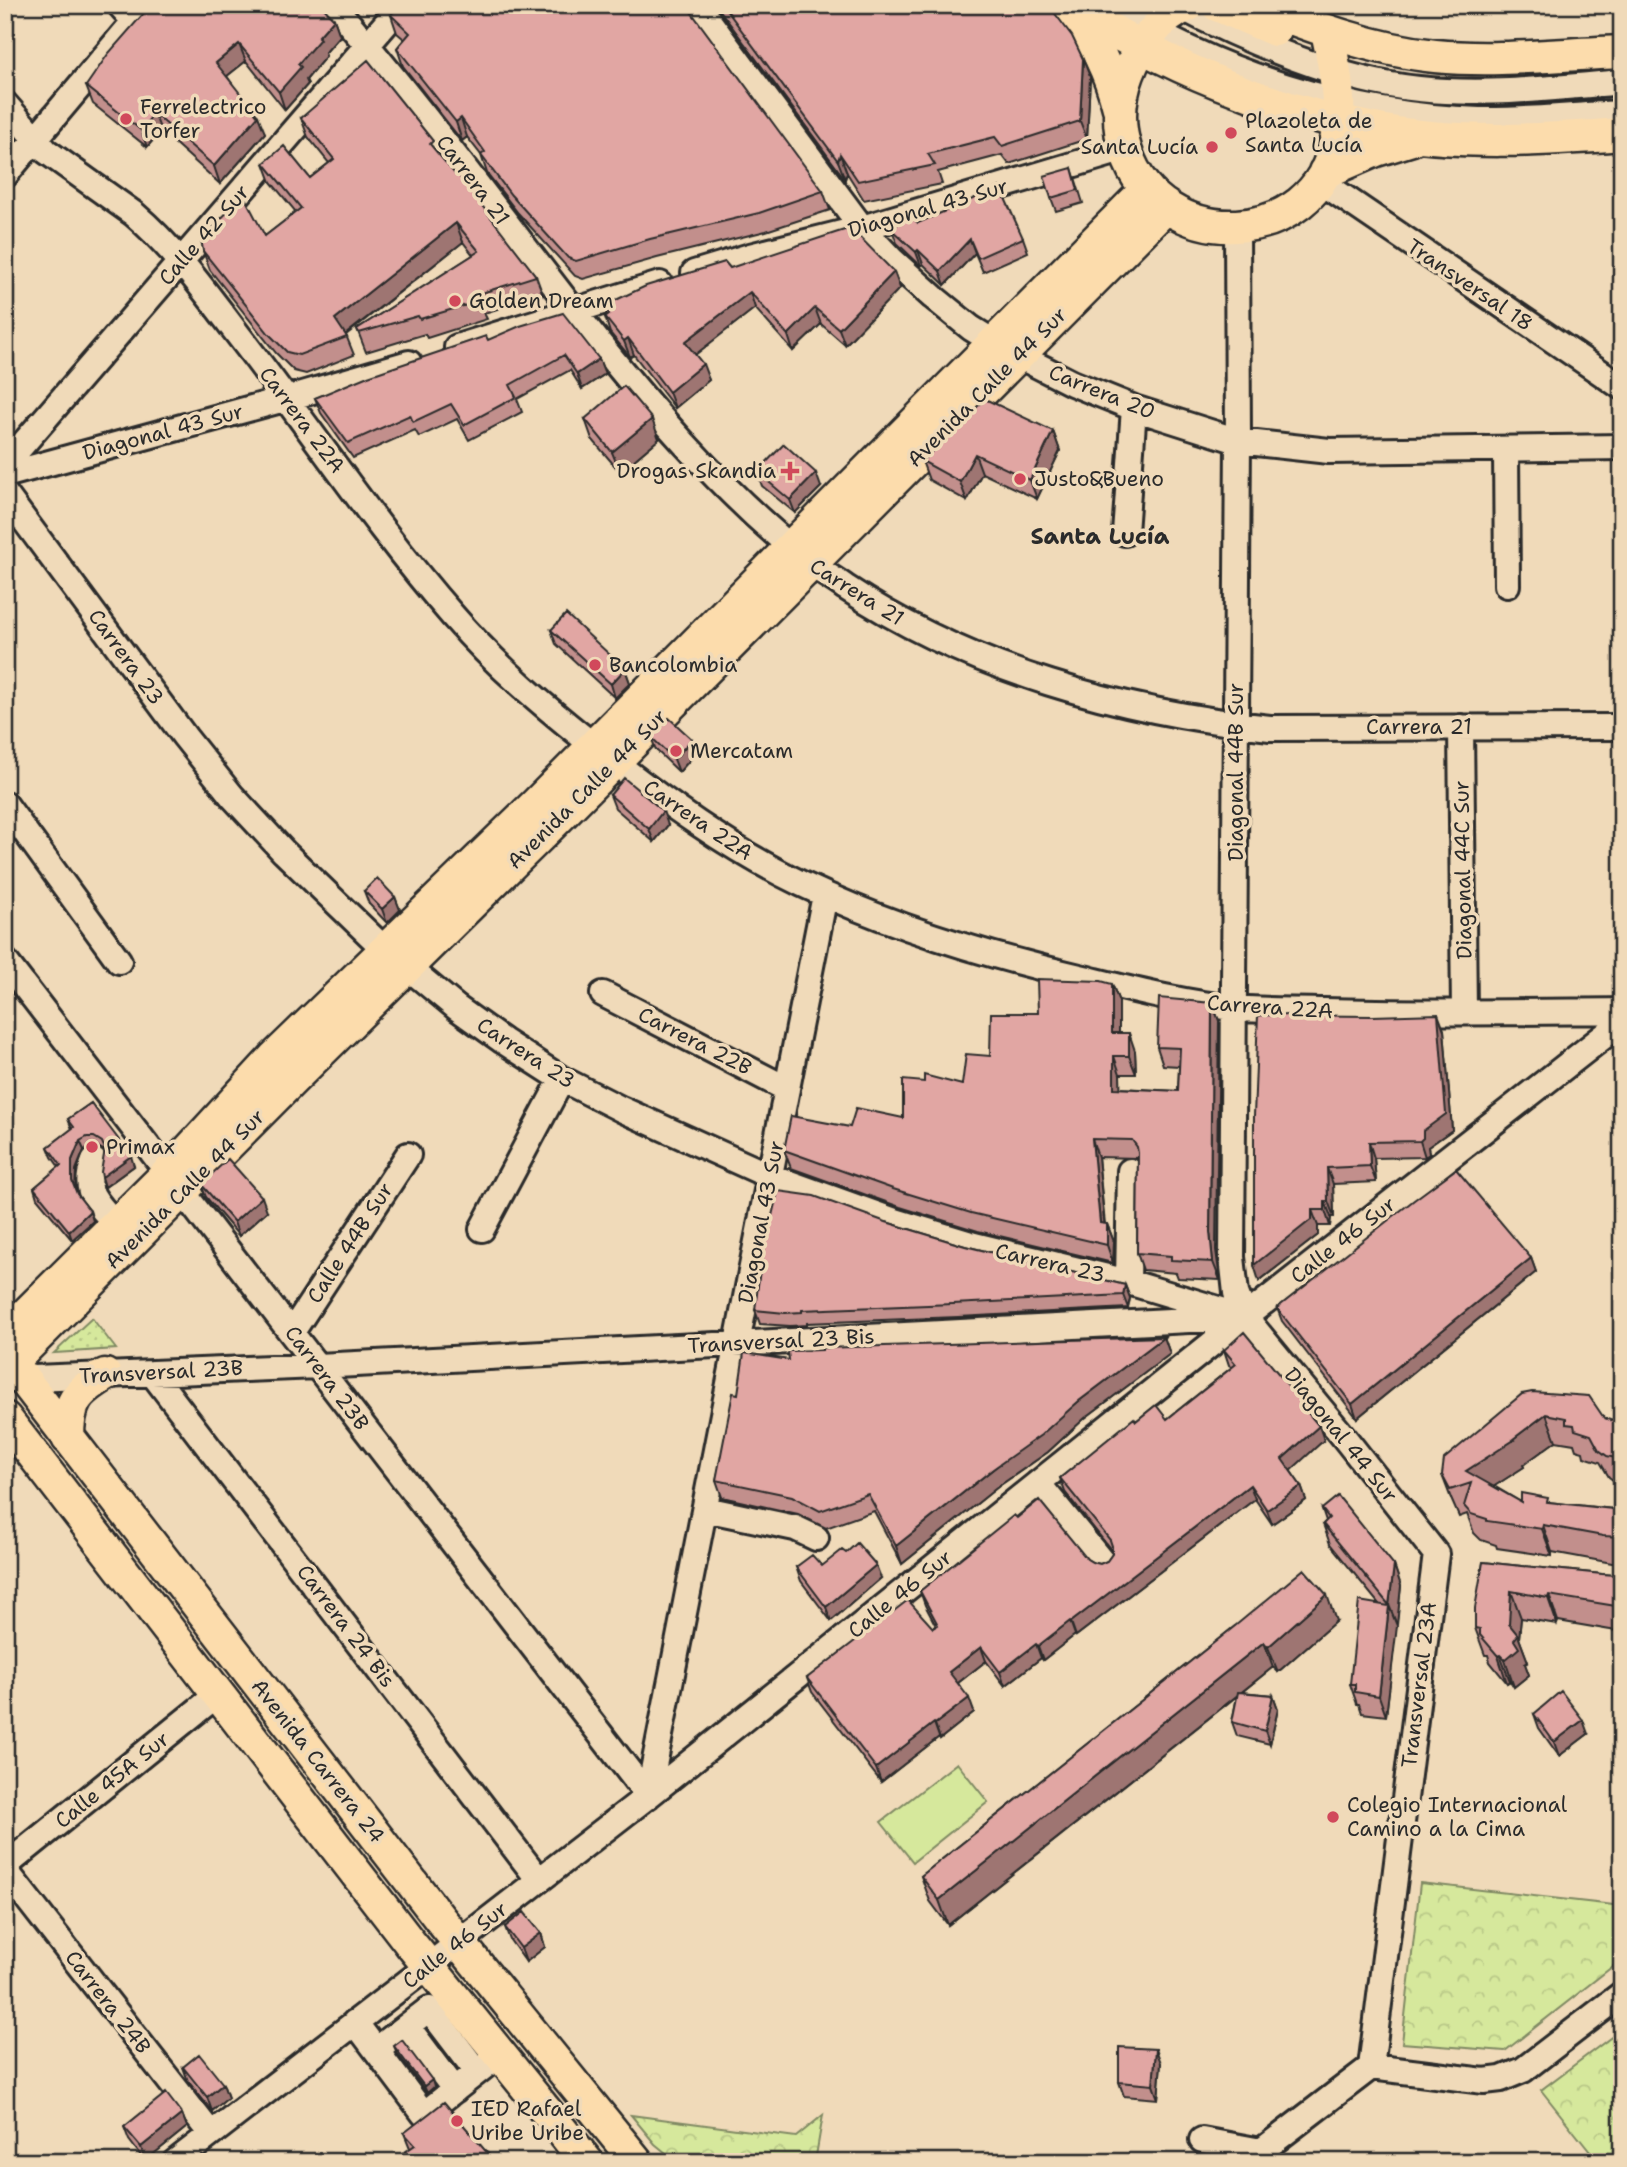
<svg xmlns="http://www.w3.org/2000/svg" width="1627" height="2167" viewBox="0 0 1627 2167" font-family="'Shantell Sans',sans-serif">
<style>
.grass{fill:url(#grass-dots);stroke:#808a64;stroke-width:2}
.forest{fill:url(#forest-crowns);stroke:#808a64;stroke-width:2}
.pitch{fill:#d6e89c;stroke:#808a64;stroke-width:2}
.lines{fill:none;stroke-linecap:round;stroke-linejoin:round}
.minor-casing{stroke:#2b2b2b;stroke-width:30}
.major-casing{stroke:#2b2b2b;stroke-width:37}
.minor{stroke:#f0dab9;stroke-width:24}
.major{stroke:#fcdcac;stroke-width:32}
.wall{fill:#c28f8c;stroke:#2b2b2b;stroke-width:2}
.shaded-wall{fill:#9e7472;stroke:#2b2b2b;stroke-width:2}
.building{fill:#e1a6a3;stroke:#2b2b2b;stroke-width:2}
.poi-dot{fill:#d1495b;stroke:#f0dab9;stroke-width:2.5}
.labels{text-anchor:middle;stroke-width:7;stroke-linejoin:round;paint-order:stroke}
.poi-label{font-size:21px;fill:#2b2b2b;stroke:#f0dab9;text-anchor:start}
.street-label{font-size:21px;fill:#2b2b2b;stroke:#f0dab9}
.neighbourhood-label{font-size:23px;font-weight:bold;fill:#2b2b2b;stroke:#f0dab9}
</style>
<defs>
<pattern id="grass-dots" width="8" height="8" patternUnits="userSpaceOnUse" patternTransform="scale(1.75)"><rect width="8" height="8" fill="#d6e89c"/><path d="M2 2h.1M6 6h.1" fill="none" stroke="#b8c787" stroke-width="1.8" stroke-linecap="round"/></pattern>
<pattern id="forest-crowns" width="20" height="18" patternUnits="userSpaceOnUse" patternTransform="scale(1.75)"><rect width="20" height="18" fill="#d6e89c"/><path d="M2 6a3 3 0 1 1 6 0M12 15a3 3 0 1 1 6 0" fill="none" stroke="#b8c787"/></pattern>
</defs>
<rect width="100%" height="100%" fill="#f0dab9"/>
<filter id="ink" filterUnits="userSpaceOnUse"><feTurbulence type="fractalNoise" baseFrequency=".0143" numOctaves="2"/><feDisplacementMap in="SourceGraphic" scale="14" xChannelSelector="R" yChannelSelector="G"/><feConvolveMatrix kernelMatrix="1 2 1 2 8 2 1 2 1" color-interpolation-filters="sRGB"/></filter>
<g filter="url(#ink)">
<!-- grass -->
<path class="grass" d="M92,1318l24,31 -62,4z"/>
<!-- forest -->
<path class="forest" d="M1420,1883l202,23v53l-117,92 -103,-8z
M1622,2029v133h-24l-57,-72z
M631,2115l165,22 27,-22 -8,47h-138l-22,-18z"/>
<!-- pitch -->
<path class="pitch" d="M957,1763l31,39 -75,60 -32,-40z"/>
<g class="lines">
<!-- minor casing -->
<g class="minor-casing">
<path id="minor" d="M120,5l15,17
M333,5c85,98 161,203 241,306 71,91 145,179 236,252 11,9 24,16 35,24 125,83 277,125 425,141l352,-1
M697,5l165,223 30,32 41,37 38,31 34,21 67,34 62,25 104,33 91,10 293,-4
M1108,5c110,68 241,111 371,115 47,1 96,-5 143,-7
M1177,5c69,36 165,77 242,84 67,7 136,-1 203,-7
M5,104l41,47 88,63c40,34 73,80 105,122 72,93 137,192 214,280 43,50 94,93 146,134 63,50 130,99 203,134 88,42 186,72 282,94 49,12 99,25 150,30 30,3 60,2 90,3 99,3 199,1 298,0
M5,175l143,-170
M1320,181l302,206
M1237,226l1,215 -6,816 4,36 9,24 98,119 93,118 -65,513
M694,273l56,-17 112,-28 263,-79
M457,347l203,-63
M1506,449l1,136
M5,465l397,-460
M5,475l287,-78 117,-34
M5,494l180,243 47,59 52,56 92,89 81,67 46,33 59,38 59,30 149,67 125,45 79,24 154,37 117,35
M1125,533l9,-125
M1461,727l3,285
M5,804l114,157
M5,961l643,835
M603,994l184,95
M94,1161c-13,32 3,40 22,64
M482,1229l80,-150
M1128,1282l2,-111
M292,1332l116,-177
M152,1373l387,507
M11,1379l307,-13 909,-48
M1038,1483l65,80
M705,1509l90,19 21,10
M648,1796l177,-901
M5,1866l213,-172
M5,1870l206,264
M355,2022l69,92 75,-59
M407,2026l48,64
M376,2050l53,-41 48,63
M1202,2140l59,11
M175,2162l473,-366 597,-479 377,-295
M1247,2162l124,-95 113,14 17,-2 22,-9 99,-76"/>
</g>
<!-- major casing -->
<g class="major-casing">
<path id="major" d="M1071,5c92,60 199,105 308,125 79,15 163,10 243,4
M1189,5c-30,12 -50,40 -61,69 -10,26 -11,51 -2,78 34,103 190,98 210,-11 7,-33 -2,-78 -9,-110
M1217,5l58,25
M1256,5c58,22 118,45 179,51 63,6 125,-2 187,-4
M1072,12c23,30 38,59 47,96
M1325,172l51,-22 36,-11
M5,1335l164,-163 105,-114 262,-254 611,-615
M5,1355l435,564 197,243
M5,1369l287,-289 265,-261 609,-612
M5,1418l405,525 177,219
M68,1438c0,-35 7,-45 37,-63"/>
</g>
<!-- minor -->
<use href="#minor" class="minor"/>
<!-- major -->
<use href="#major" class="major"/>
</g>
<!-- wall -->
<path class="wall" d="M368,5h14l-6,8z
M716,5h328l46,72 -3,62 -78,25 -7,-9 -64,17 4,12 -78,16 -17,-27 -2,6z
M391,15l432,176 7,19 -64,21 -109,27 -74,21 -8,-3 -57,-63 -31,-40 -6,-18 -14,-18 -5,4 -59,-75 -6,-18 7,-9 -7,-6z
M334,19l6,17 -15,17 1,3 -20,24 2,4 -23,26 -39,-49 -19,15 38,57 -45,51 -59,-53 -14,16 -54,-43 -7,-18z
M301,118l136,34 99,124 7,19 -59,18 3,6 -60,19 -2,-4 -59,18 -9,-23 116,-74 -10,-13 -117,93 8,20 -48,19 -12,-3 -18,-18 -66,-83 -7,-19 62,-15 31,-24 -25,-30 -7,-19 46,15 19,-15 -21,-26z
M1072,168l11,35 -27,8 -5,-13z
M918,223l105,15 5,14 -45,20 -8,-19 -30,32 -22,-21 -2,2 -24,-23 -5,-13z
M730,268l164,4 6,16 -55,57 -24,-21 -28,27 -38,-43 -60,46 14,26 -34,28 -41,-53 -4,2 -20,-24 -5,-16 2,-1 -4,-10z
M488,340l111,19 6,15 -23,15 -12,-19 -53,29 5,13 -53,28 -12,-21 -38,18 -4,-7 -62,28 -32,-45 -6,-15z
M585,419l74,20 -39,33 -28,-33z
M1053,431l7,20 -23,48 -55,-26 -15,28 -38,-21 -7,-19z
M757,472l64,15 -26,26 -33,-27z
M551,630l74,39 5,14 -15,15 -59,-54z
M651,737l41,2 5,13 -18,20 -23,-22z
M610,795l58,30 -14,17 -39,-34z
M364,891l31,6 5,13 -13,13 -18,-19z
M1112,984l7,18v31l16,18 1,23h-16v14l58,3 1,-25 -16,-1 -6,-18 55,-44 7,18 -3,229 4,30 -42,-2 -2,-5 -33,-3 -6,-17 1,-95 -40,-1 7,67h2l7,18 -1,21 -135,-32 -78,-24 -109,-39 -7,-18 66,-23 53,-9 21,-36 38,3 28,-29 48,-43z
M1444,1030l8,100 -24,17 1,7 -4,3 -51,1 2,24 -43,2 1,33h-3l-1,9h-12v9l-59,46 -5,-165z
M91,1103l43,63 -29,21 -3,-10 3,-26 -7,-4h-8l-6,3 -8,20 -1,20 2,4 13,17 3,10 -21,19 -35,-42 -3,-10 25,-21 -7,-10 -4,-10 24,-18 -4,-10z
M201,1184l66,27 -28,25 -33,-39z
M886,1222l79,24 160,39 5,13 -2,10 -170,9 -151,6v2l-17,1 -30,-2 -5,-14z
M1531,1258l5,14 -179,146 -75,-97 -5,-13z
M1164,1337l6,17 -85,64 -37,34 -49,34 -97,78 -28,-53 -48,17 -28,-14 -76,-17 -6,-17 22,-86 51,-34z
M1224,1350l81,56 3,6 16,28 -34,30 11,16 5,14 -34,24 -17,-25 -179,137 -1,-1 -32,25 -2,-2 -36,28 -19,-25 -28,22 16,29 -34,27 -1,-2 -58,45 -69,-90 -5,-14 129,-52 -11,-21 -5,-14 97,-73 75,44 8,2 7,-3 5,-7v-3l-47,-59 -5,-14 76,-57 31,-2 65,-52 -3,-2z
M1522,1394l100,30v60l-5,-1 -8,-6 -9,-15 -16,-5 -1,-5 -7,-2 -2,-6 -18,-3 -33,24 1,2 -30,19 27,16h28l73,8v53h-10l-60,-11v4l-55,-8 -1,-3 -15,-5 -7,-7 -7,-19 -8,3 -7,-16 -10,-26z
M1322,1509l72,56 7,21 -15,130 -24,-3 -3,-9h-2l-7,-20 29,-80 -49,-60 -7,-20 3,-3z
M846,1553l35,25 -50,43 -30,-40 -5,-14 26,-1z
M1483,1562l119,12 13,1 7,-4v61l-64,-11 -1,3 -36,-6 -2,20 9,24 -3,2 4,11 -15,12 -4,-6 -3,2 -17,-21 -2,-7h-3l-10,-27z
M1336,1621l-58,51 -5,-5 -31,25 31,3 5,14 -8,35 -33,-8 -5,-14 5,-26 -289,229 -18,-24 -9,-25 314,-250z
M1534,1714l54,20 -29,22 -20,-28z
M505,1927l36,6 4,14 -19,15 -16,-22z
M394,2046l40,41 -7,6 -30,-40z
M1161,2063l-3,36 -34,-3 -5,-14z
M183,2067l40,17 5,14 -16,13 -24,-30z
M182,2114l5,13 -42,34 -16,-21 -5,-13z
M404,2133l91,29 -85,-14z"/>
<!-- shaded-wall -->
<path class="shaded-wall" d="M373,5h9l-6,8z
M334,19l6,17 -15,17 1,3 -20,24 2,4 -23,26 -6,-18 39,-55z
M239,44l7,17 -24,19 -6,-17z
M1083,59l7,18 -3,62 -7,-18z
M154,113l7,18 -14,16 -6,-17z
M258,116l7,17 -45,51 -6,-18z
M461,118l6,19 -5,4 -6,-19z
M840,154l7,19 -2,6 -7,-18z
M456,223l7,19 -122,96 -6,-19z
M970,239l5,14 -30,32 -5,-14z
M918,250l5,14 -2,2 -5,-14z
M894,272l6,16 -55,57 -6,-16z
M750,292l5,16 -64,50 -6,-16z
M815,308l6,16 -28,27 -5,-16z
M628,338l6,17 -4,2 -6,-16z
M599,359l6,15 -23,15 -5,-15z
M703,364l6,16 -34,28 -6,-16z
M652,419l7,20 -39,33 -8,-20z
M1053,431l7,20 -23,48 -7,-19z
M975,454l7,19 -15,28 -7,-19z
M816,473l5,14 -26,26 -5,-13z
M625,669l5,14 -15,15 -4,-14z
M692,739l5,13 -18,20 -5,-13z
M663,811l5,14 -14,17 -5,-13z
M395,897l5,13 -13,13 -5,-14z
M1112,984l7,18v49l-7,-18z
M1212,1003l7,18 -3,229 4,30 -7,-18 -3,-30z
M1438,1014l6,16 8,100 -24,17 1,7 -4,3 -5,-16z
M1129,1033l6,18 1,23 -7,-18z
M1114,1056l6,18 1,32 -7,-18z
M1092,1139l6,18 8,84 -6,-18z
M80,1141l4,9 -8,20 -1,21 -3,-10v-21z
M1369,1142l5,16 2,24 -6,-16z
M131,1156l3,10 -29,21 -3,-10z
M1327,1168l6,16 1,33 -6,-16z
M262,1197l5,14 -28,25 -5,-14z
M1325,1201l6,16 -1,9 -5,-16z
M1312,1210l6,16v9l-59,46 -5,-16z
M90,1211l3,10 -21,19 -3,-9z
M1107,1224l7,18 -1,21 -6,-18z
M1531,1258l5,14 -179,146 -5,-14z
M1125,1285l5,13 -2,10 -5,-13z
M1164,1337l6,17 -85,64 -37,34 -49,34 -97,78 -6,-18 183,-145z
M1546,1414l10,27 -33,24 1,2 -48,31 -10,-27 47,-32z
M1319,1426l5,14 -36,33 -6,-14z
M1250,1485l5,14 -179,137 -5,-14z
M1301,1486l5,14 -34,24 -5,-14z
M1543,1525l9,27v4l-10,-27z
M876,1565l5,13 -50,43 -5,-14z
M1394,1565l7,21 -4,39 -8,-20z
M1511,1591l10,27 -2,20 9,24 -3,2 4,11 -15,12 -9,-27z
M1327,1595l9,26 -58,51 -10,-25z
M1549,1595l9,26 -1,3 -9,-26z
M1389,1606l8,20 -11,90 -7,-20z
M1070,1621l5,14 -32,25 -5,-14z
M1264,1642l9,25 -325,258 -9,-25z
M1036,1644l5,14 -36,28 -5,-14z
M981,1647l5,14 -32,25 -5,-14z
M1500,1655l10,26 -3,2 -9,-27z
M1273,1695l5,14 -8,35 -5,-13z
M969,1698l5,14 -34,27 -5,-15z
M1583,1720l5,14 -29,22 -5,-14z
M934,1723l5,14 -58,45 -5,-14z
M541,1933l4,14 -19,15 -5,-14z
M1156,2049l5,14 -3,36 -5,-14z
M432,2080l2,7 -7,6 -3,-7z
M223,2084l5,14 -16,13 -5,-14z
M182,2114l5,13 -42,34 -4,-14z"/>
<!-- building -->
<path class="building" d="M151,5h170l13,14 -16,18 2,2 -22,25 3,3 -22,25 -40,-48 -23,19 42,53 -44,50 -60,-53 -13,17 -55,-44 22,-32z
M399,5h287l137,186 -64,22 -109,26 -74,22 -8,-3 -57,-63 -30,-40 4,-3 -24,-34 -5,4 -59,-74 13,-15 -19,-18z
M723,5h321l4,4 2,-2 22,29 11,23 -3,62 -78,25 -7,-9 -67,17 7,11 -77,16 -18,-27 -2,7z
M368,60l65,81 -3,3 25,30 2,-1 79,103 -61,19 5,6 -60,18 -2,-3 -59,17 -2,-4 122,-78 -23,-28 -121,96 12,18 -48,18 -12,-3 -18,-18 -66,-83 -2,-13 43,-42 21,40 36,-28 -37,-45 20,-17 26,32 24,-19 -33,-41z
M1072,168l6,22 -27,8 -7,-22z
M1000,187l23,51 -45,20 -8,-19 -30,32 -22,-21 -2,2 -24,-22 13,-14 4,-2 9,9z
M851,228l43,44 -55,57 -24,-21 -27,27 -38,-43 -65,50 18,22 -34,28 -41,-54 -4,3 -19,-24 4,-3 -6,-8 43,-20 79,-24 5,6 105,-35z
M563,313l36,46 -22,15 -13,-19 -54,30 6,12 -52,28 -13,-21 -38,18 -3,-7 -62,28 -33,-45 53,-22 118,-40 2,4 32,-14z
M624,386l28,33 -40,33 -27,-33z
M985,399l68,32 -23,49 -55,-26 -15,28 -38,-21z
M784,444l32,29 -26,27 -33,-28z
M566,614l59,55 -14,15 -60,-54z
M669,718l23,21 -18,20 -23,-22z
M624,778l39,33 -14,18 -39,-34z
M377,878l18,19 -13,12 -18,-18z
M1037,979l64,2 11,3v49h17v23h-15v32l64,3 2,-43 -23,-1 2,-49 53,5 -2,229 3,30 -42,-2v-4l-34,-3 1,-100 -1,-6 -5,-7 -40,-1 8,84 7,1v21l-136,-32 -78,-24 -109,-39 7,-34 59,11 6,-19 47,10v-38l21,2v-7l38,10 4,-31 24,2 1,-43h47z
M1438,1014l8,100 -23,17v7l-3,3 -51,1 1,24 -43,2 1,33h-3v9h-13v9l-58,46v-149l4,-101 115,1z
M91,1103l40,53 -29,21 -1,-5 4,-23 -3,-7 -8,-5h-7l-7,4 -8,19v21l5,13 13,17 -21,20 -35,-43 27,-23 -13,-18 26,-20 -6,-8z
M228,1159l34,38 -28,25 -33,-38z
M1456,1169l75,89 -179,146 -75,-96 137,-108z
M778,1191l36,5 72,26 79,24 160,39 -2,10 -170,9 -151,6v2l-17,1 -30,-3 6,-49z
M1244,1332l61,74 -2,1 16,19 -37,33 19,27 -34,24 -17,-25 -179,137 -1,-1 -32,25 -2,-2 -36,28 -19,-25 -32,25 20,26 -34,26 -1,-1 -58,45 -69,-90 101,-78 25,28 5,-3 -18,-34 94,-76 3,3 22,-18 48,59 5,3 8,2 7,-3 5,-7v-8l-2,-6 -50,-62 74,-60 2,3 20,-16 11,14 69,-55 -12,-14z
M1164,1337l-85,64 -38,34 -48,34 -97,77 -28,-52 -48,17 -28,-15 -76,-16 17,-87 5,1 6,-41 45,7 -1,-9 34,-1v-2z
M1532,1392l57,4 15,22 18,6v38l-2,-1v-2l-13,-3 -8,-6 -8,-15 -16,-5 -1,-5 -8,-1v-6l-20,-4 -33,25 1,1 -48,31 55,31v-9l27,5 -1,4 75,8v27l-19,-1 -60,-11 -1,4 -55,-8v-2l-16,-5 -7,-8 7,-23 -21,7 -8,-15 2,-16 78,-65z
M1338,1496l56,69 -5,40 -66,-81 6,-6 -7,-9z
M857,1543l19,22 -50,42 -30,-40 16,-12 10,11 20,-16 4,3z
M1483,1562l119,12 13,1v-5l7,1v36l-73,-12 -1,3 -37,-7 -2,33 9,11 -4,5 5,8 -14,12 -5,-5 -2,1 -18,-21v-6l-5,-1v-20z
M1304,1569l23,26 -59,52 -4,-5 -325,258 -18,-24 314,-250z
M1359,1601l30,5 -10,90 -24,-4v-8h-5z
M1561,1691l22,29 -29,22 -20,-28z
M1238,1692l35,3 -8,36 -33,-9z
M524,1912l17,21 -20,15 -16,-21z
M402,2040l30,40 -8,6 -30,-40z
M1119,2047l37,2 -3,36 -34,-3z
M199,2054l24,30 -16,13 -24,-30z
M166,2093l16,21 -41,33 -17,-20z
M444,2102l51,60h-105l25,-17 -11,-12z
M202,2155l5,7h-15z"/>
</g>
<!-- markers -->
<g class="poi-dot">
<circle cx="126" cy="119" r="7"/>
<circle cx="1231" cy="133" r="7"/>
<circle cx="1212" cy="147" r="7"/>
<circle cx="455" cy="301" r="7"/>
<path d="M786.5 460.5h7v7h7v7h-7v7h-7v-7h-7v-7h7z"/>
<circle cx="1020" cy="479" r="7"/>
<circle cx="595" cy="665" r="7"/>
<circle cx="676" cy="751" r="7"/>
<circle cx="92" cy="1147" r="7"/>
<circle cx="1333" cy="1817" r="7"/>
<circle cx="457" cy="2121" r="7"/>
</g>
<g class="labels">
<!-- poi labels -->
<g class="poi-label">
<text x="140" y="114">Ferrelectrico<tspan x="140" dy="24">Torfer</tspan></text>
<text x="1245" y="128">Plazoleta de<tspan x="1245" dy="24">Santa Lucía</tspan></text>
<text x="1198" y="154" text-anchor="end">Santa Lucía</text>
<text x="469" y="308">Golden Dream</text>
<text x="776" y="478" text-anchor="end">Drogas Skandia</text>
<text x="1034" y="486">Justo&amp;Bueno</text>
<text x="609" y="672">Bancolombia</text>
<text x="690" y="758">Mercatam</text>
<text x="106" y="1154">Primax</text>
<text x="1347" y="1812">Colegio Internacional<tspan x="1347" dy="24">Camino a la Cima</tspan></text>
<text x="471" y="2116">IED Rafael<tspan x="471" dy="24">Uribe Uribe</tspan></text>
</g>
<!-- street labels -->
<g class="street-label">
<text transform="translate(473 180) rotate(53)" y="7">Carrera 21</text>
<text transform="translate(928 208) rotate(-16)" y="7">Diagonal 43 Sur</text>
<text transform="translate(204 235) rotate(-49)" y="7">Calle 42 Sur</text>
<text transform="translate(1470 285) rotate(34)" y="7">Transversal 18</text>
<text transform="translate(987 387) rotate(-45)" y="7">Avenida Calle 44 Sur</text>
<text transform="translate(1102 392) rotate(22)" y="7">Carrera 20</text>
<text transform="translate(302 420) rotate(53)" y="7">Carrera 22A</text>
<text transform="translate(163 432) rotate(-15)" y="7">Diagonal 43 Sur</text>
<text transform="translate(857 592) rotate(32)" y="7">Carrera 21</text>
<text transform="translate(126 657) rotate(54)" y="7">Carrera 23</text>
<text x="1419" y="734">Carrera 21</text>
<text transform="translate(1236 772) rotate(-90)" y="7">Diagonal 44B Sur</text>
<text transform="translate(587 789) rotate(-45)" y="7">Avenida Calle 44 Sur</text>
<text transform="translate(698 820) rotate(34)" y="7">Carrera 22A</text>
<text transform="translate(1463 870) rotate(-91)" y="7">Diagonal 44C Sur</text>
<text transform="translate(1270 1007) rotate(4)" y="7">Carrera 22A</text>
<text transform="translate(695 1041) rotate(27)" y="7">Carrera 22B</text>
<text transform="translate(526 1053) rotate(33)" y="7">Carrera 23</text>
<text transform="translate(185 1189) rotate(-45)" y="7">Avenida Calle 44 Sur</text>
<text transform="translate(761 1222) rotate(-79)" y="7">Diagonal 43 Sur</text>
<text transform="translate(1343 1240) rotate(-38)" y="7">Calle 46 Sur</text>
<text transform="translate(350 1243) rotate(-57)" y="7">Calle 44B Sur</text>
<text transform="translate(1050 1263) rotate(13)" y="7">Carrera 23</text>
<text transform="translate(781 1341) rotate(-3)" y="7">Transversal 23 Bis</text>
<text transform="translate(161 1372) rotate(-3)" y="7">Transversal 23B</text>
<text transform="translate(327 1378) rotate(53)" y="7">Carrera 23B</text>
<text transform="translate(1341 1435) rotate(51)" y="7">Diagonal 44 Sur</text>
<text transform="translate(900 1594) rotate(-39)" y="7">Calle 46 Sur</text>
<text transform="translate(346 1626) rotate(53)" y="7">Carrera 24 Bis</text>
<text transform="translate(1419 1685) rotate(-83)" y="7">Transversal 23A</text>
<text transform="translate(318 1761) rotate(52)" y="7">Avenida Carrera 24</text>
<text transform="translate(112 1780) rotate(-39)" y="7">Calle 45A Sur</text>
<text transform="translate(455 1945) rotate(-38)" y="7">Calle 46 Sur</text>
<text transform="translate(108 2002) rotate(52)" y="7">Carrera 24B</text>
</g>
<!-- neighbourhood labels -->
<g class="neighbourhood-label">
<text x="1100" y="544">Santa Lucía</text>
</g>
</g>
<!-- margin -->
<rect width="1627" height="2167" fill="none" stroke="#f0dab9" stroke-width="28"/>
<rect x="14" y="14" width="1599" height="2139" fill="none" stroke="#2b2b2b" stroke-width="2.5" filter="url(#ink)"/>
</svg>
